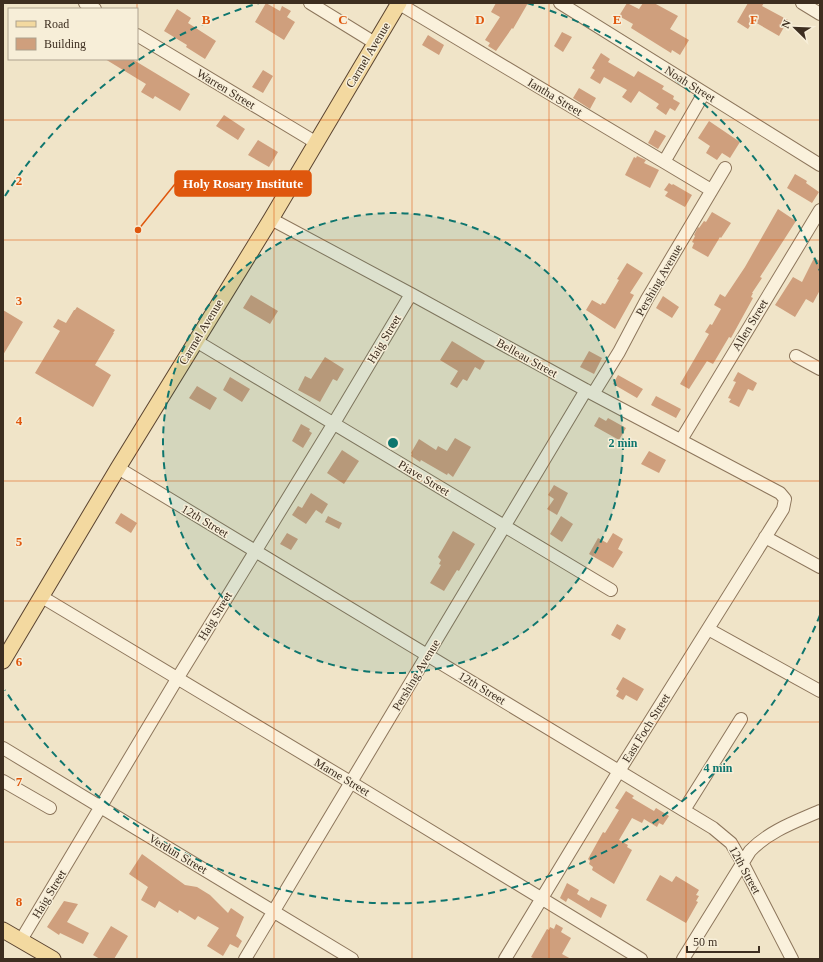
<svg xmlns="http://www.w3.org/2000/svg" width="823" height="962" viewBox="0 0 823 962" font-family="Georgia,serif">
<style>
.building{fill:#cf9f7d}
.lines{fill:none;stroke-linecap:round;stroke-linejoin:round}
.minor-casing{stroke:#8d765c;stroke-width:14}
.major-casing{stroke:#5b4430;stroke-width:17}
.minor{stroke:#faf1dc;stroke-width:12}
.major{stroke:#f3d9a0;stroke-width:15}
.grid{fill:none;stroke:#df570d;stroke-width:1;stroke-opacity:0.55}
.ring{fill:none;stroke:#0f766e;stroke-width:2;stroke-dasharray:7 5}
.labels{text-anchor:middle;stroke-width:3;stroke-linejoin:round;paint-order:stroke}
.street-label{font-size:12px;fill:#3d2e20;stroke:#f7eed8}
.grid-label{font-size:13px;text-anchor:middle;font-weight:bold;fill:#df570d;stroke:#f7eed8;stroke-width:3;stroke-linejoin:round;paint-order:stroke}
.centre{fill:#0f766e;stroke:#f7eed8;stroke-width:2}
.ring-label{font-size:12px;text-anchor:middle;font-weight:bold;fill:#0f766e;stroke:#f7eed8;stroke-width:3;stroke-linejoin:round;paint-order:stroke}
.leader{fill:none;stroke:#df570d;stroke-width:1.5}
.callout-dot{fill:#df570d;stroke:#f7eed8;stroke-width:1.5}
.callout{fill:#df570d;stroke:#df570d;stroke-width:1.5}
.callout-label{font-size:13px;text-anchor:middle;font-weight:bold;fill:#fff}
</style>
<rect width="100%" height="100%" fill="#f0e4c8"/>
<!-- building -->
<path class="building" d="M266,3l14,8 2,-5 9,5 -4,6 8,5 -11,18 -29,-18z
M496,3h32l-15,26 -1,-1 -16,23 -8,-5 2,-3 -5,-3 15,-23 -9,-5z
M627,3l12,6 4,-6h11l24,13 -8,13 19,11 -9,15 -8,-5 -1,3 -40,-25 2,-4 -14,-8z
M748,3h16l-2,3 26,14 -9,16 -26,-15 -5,8 -11,-7z
M177,9l14,9 -3,5 28,18 -11,18 -19,-12 1,-2 -23,-14z
M562,32l10,5 -9,15 -9,-6z
M428,35l16,10 -5,10 -17,-10z
M601,53l9,6 -2,3 26,15 4,-6 26,15 -2,3 12,7 -1,3 7,4 -5,8 -5,-3 -4,7 -10,-7 3,-4 -20,-13 -8,12 -9,-6 5,-7 -23,-13 -4,7 -10,-6 5,-8 -3,-2z
M105,59h27l58,35 -10,17 -25,-15 -2,3 -12,-7 5,-8z
M263,70l10,6 -10,17 -11,-6z
M579,88l17,10 -6,11 -17,-11z
M224,115l21,14 -7,11 -22,-14z
M709,121l31,21 -10,16 -8,-5 -5,7 -11,-7 4,-7 -12,-8z
M655,130l11,6 -8,13 -10,-6z
M258,140l20,12 -9,15 -21,-12z
M637,156l9,4 -2,3 15,7 -9,18 -25,-13 9,-18 2,1z
M795,174l12,7 -1,2 13,9 -7,11 -25,-15z
M669,183l3,2 1,-1 19,11 -7,12 -20,-11 3,-4 -4,-2z
M778,209l18,12 -36,56 2,1 -10,15h1l-2,4 2,1 -22,40 -2,-1 -16,27 -6,-3 -18,28 -9,-5 29,-50 -4,-2 5,-8 2,1 9,-16 -7,-4 6,-11 5,3 20,-30z
M712,212l19,11 -10,15 -1,-1 -12,20 -16,-9 2,-5 -2,-1 3,-6 -1,-1 4,-8 1,1 5,-7 2,1z
M814,258l6,3v29l-7,13 -7,-4 -11,18 -20,-12 18,-28 9,5z
M627,263l16,10 -13,20 4,2 -19,34 -29,-19 6,-10 9,5 1,-2 3,1 14,-24 -2,-1z
M251,295l27,16 -8,13 -27,-16z
M663,296l16,11 -7,11 -16,-10z
M77,307l38,23 -2,3h1l-19,32 16,10 -18,32 -58,-34 25,-42 -7,-4 5,-8 8,4 8,-13h1z
M3,310l20,12 -20,33z
M452,341l33,20 -5,9 -5,-3 -8,14 -4,-2 -6,9 -7,-4 8,-13 -18,-11z
M589,351l13,7 -8,16 -14,-7z
M325,357l19,12 -7,12 -4,-2 -13,23 -22,-12 7,-14 6,3z
M738,372l19,11 -4,8 -5,-2 -9,18 -10,-5 2,-3 -3,-1 8,-16 -3,-1z
M618,375l25,14 -6,9 -24,-14z
M230,377l20,12 -8,13 -19,-12z
M197,386l20,12 -7,12 -21,-12z
M656,396l25,13 -5,9 -25,-13z
M599,417l7,4 2,-3 18,10 -7,12 -25,-14z
M301,424l9,5 -1,2 3,2 -9,15 -11,-7z
M455,438l16,9 -18,30 -5,-4 -1,2 -26,-15 -1,2 -9,-6 1,-2 -1,-1 8,-14 17,11 2,-4 9,5z
M342,450l17,11 -15,23 -17,-11z
M649,451l17,9 -7,13 -18,-9z
M554,485l14,8 -11,22 -10,-6 7,-10 -6,-4z
M311,493l17,11 -6,10 -6,-4 -10,14 -14,-9 6,-9 4,2z
M121,513l16,10 -6,10 -16,-10z
M328,516l14,7 -3,6 -14,-7z
M561,516l12,8 -11,18 -12,-8z
M453,531l22,13 -16,27 -2,-1 -13,21 -14,-8 11,-18 -2,-1 2,-4 -3,-3z
M287,533l11,6 -7,11 -11,-6z
M613,533l10,6 -5,10 5,3 -10,16 -24,-14 9,-16 9,5z
M617,624l9,5 -6,11 -9,-5z
M623,677l21,12 -7,12 -11,-6 -3,5 -7,-4 3,-5 -3,-2z
M626,791l8,5 -2,2 22,13 2,-3 13,8 -6,9 -4,-2 -2,4 -13,-8 -2,4 -10,-5 -13,22 9,5 -1,2 5,3 -18,34 -22,-14 1,-3 -4,-3 1,-3 -2,-2 15,-27 2,1 14,-23 -4,-2z
M142,854l43,31 12,2 13,8 18,18 3,-5 13,9 -8,19 6,5 -4,7 -8,-4 -7,12 -16,-10 12,-18 -21,-12 -3,4 -16,-10 -1,3 -19,-12 -4,7 -14,-8 7,-13 -19,-13z
M660,875l12,7 4,-6 23,14 -3,5 3,1 -3,5 2,1 -12,21 -40,-23z
M567,883l12,7 -2,4 12,7 2,-4 16,8 -6,13 -33,-20 -2,4 -6,-4z
M64,901l14,3 -11,18 22,11 -6,11 -23,-11 -1,2 -12,-8z
M556,924l7,4 -2,4 10,6 -9,16 9,5h-36l-4,-2 16,-28 2,1 1,-3 4,2z
M111,926l17,10 -14,23h-14l-7,-4z"/>
<g class="lines">
<!-- minor casing -->
<g class="minor-casing">
<path id="minor" d="M85,3l10,6
M310,3l65,40
M398,3l313,187
M560,3l260,162
M802,3l18,11
M137,35l178,107
M664,162l40,-69
M271,219l140,75 182,100 187,99 5,6 -2,10 -164,262 -114,188
M196,341l415,249
M796,356l24,13
M593,394l26,-42 28,-53 78,-131
M681,440l139,-230
M118,468l595,360 18,15 11,19 50,97
M765,537l55,30
M42,597l310,186 289,176
M708,629l112,62
M3,748l349,211
M3,781l47,27
M684,810l57,-91
M21,940l156,-261 157,-256 77,-129
M245,959l341,-569
M683,959l67,-108c19,-20 45,-29 70,-40"/>
</g>
<!-- major casing -->
<g class="major-casing">
<path id="major" d="M3,661l115,-193 153,-249 128,-216
M3,930l50,29"/>
</g>
<!-- minor -->
<use href="#minor" class="minor"/>
<!-- major -->
<use href="#major" class="major"/>
</g>
<!-- grid -->
<path class="grid" d="M137,3v956M274,3v956M412,3v956M549,3v956M686,3v956M3,120h817M3,240h817M3,361h817M3,481h817M3,601h817M3,722h817M3,842h817"/>
<!-- distance rings -->
<circle cx="393" cy="443" r="230" fill="#0f766e" fill-opacity=".12"/>
<g class="ring">
<circle cx="393" cy="443" r="230"/>
<path d="M820 615A460 460 0 0 1 5 690M5 196A460 460 0 0 1 259 3M527 3A460 460 0 0 1 820 271"/>
</g>
<g class="labels">
<!-- street labels -->
<g class="street-label">
<text transform="translate(368 55) rotate(-59)" y="4">Carmel Avenue</text>
<text transform="translate(690 84) rotate(32)" y="4">Noah Street</text>
<text transform="translate(226 89) rotate(31)" y="4">Warren Street</text>
<text transform="translate(555 97) rotate(31)" y="4">Iantha Street</text>
<text transform="translate(659 280) rotate(-60)" y="4">Pershing Avenue</text>
<text transform="translate(750 325) rotate(-59)" y="4">Allen Street</text>
<text transform="translate(201 332) rotate(-59)" y="4">Carmel Avenue</text>
<text transform="translate(384 339) rotate(-59)" y="4">Haig Street</text>
<text transform="translate(527 358) rotate(29)" y="4">Belleau Street</text>
<text transform="translate(424 478) rotate(31)" y="4">Piave Street</text>
<text transform="translate(205 521) rotate(31)" y="4">12th Street</text>
<text transform="translate(215 616) rotate(-59)" y="4">Haig Street</text>
<text transform="translate(416 675) rotate(-59)" y="4">Pershing Avenue</text>
<text transform="translate(482 688) rotate(31)" y="4">12th Street</text>
<text transform="translate(646 728) rotate(-58)" y="4">East Foch Street</text>
<text transform="translate(342 777) rotate(31)" y="4">Marne Street</text>
<text transform="translate(178 854) rotate(31)" y="4">Verdun Street</text>
<text transform="translate(745 870) rotate(61)" y="4">12th Street</text>
<text transform="translate(49 894) rotate(-59)" y="4">Haig Street</text>
</g>
</g>
<g class="grid-label">
<text x="206" y="24">B</text>
<text x="343" y="24">C</text>
<text x="480" y="24">D</text>
<text x="617" y="24">E</text>
<text x="754" y="24">F</text>
<text x="19" y="185">2</text>
<text x="19" y="305">3</text>
<text x="19" y="425">4</text>
<text x="19" y="546">5</text>
<text x="19" y="666">6</text>
<text x="19" y="786">7</text>
<text x="19" y="906">8</text>
</g>
<circle cx="393" cy="443" r="6" class="centre"/>
<g class="ring-label">
<text x="623" y="447">2 min</text>
<text x="718" y="772">4 min</text>
</g>
<!-- callouts -->
<path class="leader" d="M138 230L175 184"/>
<circle class="callout-dot" cx="138" cy="230" r="4"/>
<rect class="callout" x="175" y="171" width="136" height="25" rx="4"/>
<g class="callout-label">
<text x="243" y="188">Holy Rosary Institute</text>
</g>
<!-- border -->
<rect width="823" height="962" fill="none" stroke="#3d2e20" stroke-width="8"/>
<!-- legend -->
<rect x="8" y="8" width="130" height="52" fill="#f7eed8" stroke="#ada18e"/>
<rect x="16" y="21" width="20" height="6" fill="#f3d9a0" stroke="#ada18e"/>
<text x="44" y="28" font-size="12" fill="#3d2e20">Road</text>
<rect x="16" y="38" width="20" height="12" fill="#cf9f7d" stroke="#ada18e"/>
<text x="44" y="48" font-size="12" fill="#3d2e20">Building</text>
<!-- north arrow -->
<g transform="translate(795 28) rotate(293)" stroke="#f7eed8" stroke-width="3" paint-order="stroke">
<path d="M0-3L7 15L0 10L-7 15Z" fill="#3d2e20"/>
<text y="-6" font-size="11" font-weight="bold" text-anchor="middle" fill="#3d2e20">N</text>
</g>
<!-- scale -->
<path d="M687 946v6h72v-6" fill="none" stroke="#3d2e20" stroke-width="2"/>
<text x="693" y="946" font-size="12" fill="#3d2e20" stroke="#f7eed8" stroke-width="3" paint-order="stroke">50 m</text>
</svg>
